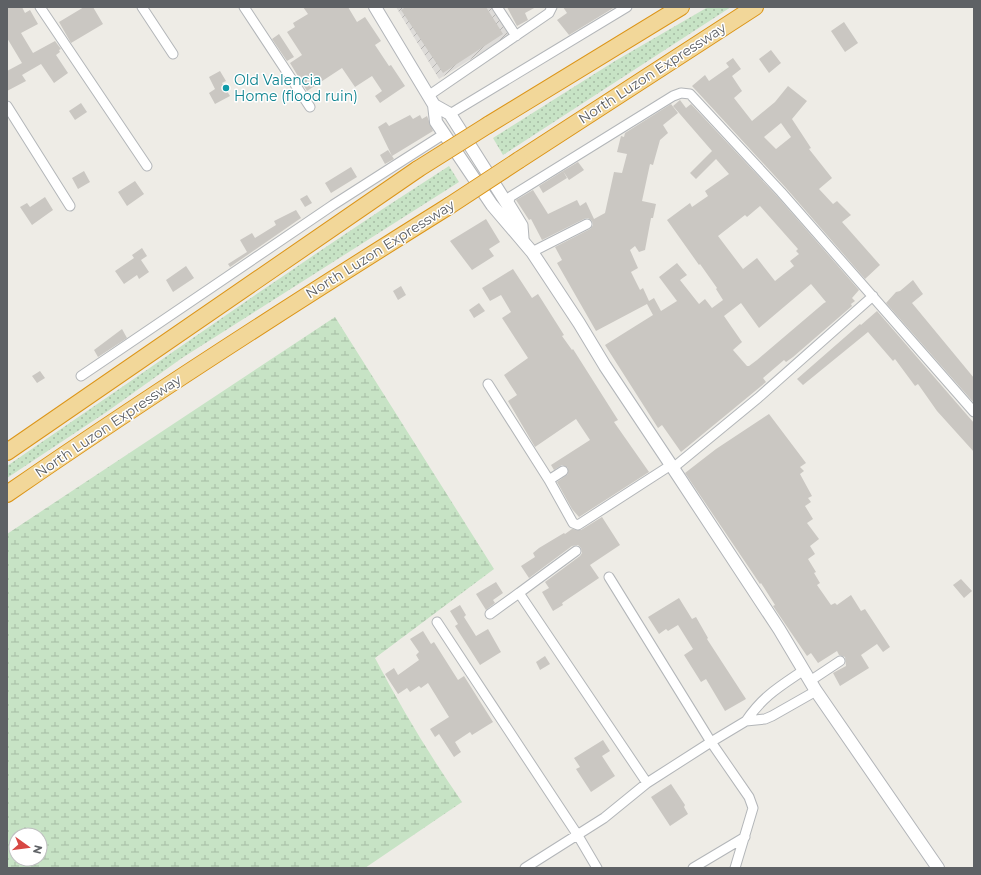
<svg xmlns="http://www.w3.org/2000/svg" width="981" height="875" viewBox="0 0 981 875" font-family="Montserrat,sans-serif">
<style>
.industrial{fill:url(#industrial-furrows)}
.grass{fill:url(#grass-dots)}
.wetland{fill:url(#wetland-marsh);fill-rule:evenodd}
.building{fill:#cac7c2;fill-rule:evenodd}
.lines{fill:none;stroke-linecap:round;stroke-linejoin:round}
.minor-casing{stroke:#b3b6b9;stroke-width:11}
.secondary-casing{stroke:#b2b5b9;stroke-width:14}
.motorway-casing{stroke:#dc9518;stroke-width:18}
.minor{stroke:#fff;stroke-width:9}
.secondary{stroke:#fff;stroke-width:12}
.motorway{stroke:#f2d799;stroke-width:16}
.motorway-bridge-casing{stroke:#dc9518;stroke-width:18;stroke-linecap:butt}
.motorway-bridge{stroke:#f2d799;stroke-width:16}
.culture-dot{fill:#0f9aa8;stroke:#fff;stroke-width:1.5}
.labels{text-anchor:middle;stroke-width:3;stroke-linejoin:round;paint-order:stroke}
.street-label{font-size:14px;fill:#5e6165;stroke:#fff}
.culture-label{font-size:14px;fill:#0d838f;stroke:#fff;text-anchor:start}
</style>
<defs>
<pattern id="industrial-furrows" width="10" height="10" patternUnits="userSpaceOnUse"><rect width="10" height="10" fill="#dddbd8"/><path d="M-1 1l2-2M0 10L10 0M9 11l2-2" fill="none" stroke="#b6b5b3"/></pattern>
<pattern id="grass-dots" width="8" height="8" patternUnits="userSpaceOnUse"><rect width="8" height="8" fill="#c7e3c5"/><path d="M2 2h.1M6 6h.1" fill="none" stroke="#a5bba4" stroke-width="1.8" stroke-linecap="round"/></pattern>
<pattern id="wetland-marsh" width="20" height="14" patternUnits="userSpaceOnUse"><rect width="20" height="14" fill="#c7e3c5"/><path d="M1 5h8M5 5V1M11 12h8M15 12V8" fill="none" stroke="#a5bba4"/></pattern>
</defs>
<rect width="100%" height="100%" fill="#eeece6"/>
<!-- industrial -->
<path class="industrial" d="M396,7h98l17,27 -72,45z"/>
<!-- grass -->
<path class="grass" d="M708,7h23l-228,148 -10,-17 122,-77z
M449,166l10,16 -277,176 -74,53 -101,67v-12c147,-100 292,-204 442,-300z"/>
<!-- wetland -->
<path class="wetland" d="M335,317l159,252 -119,89c26,50 55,98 87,144l-97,66h-358v-334zM16,835h24v24h-24z"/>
<!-- building -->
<path class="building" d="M7,7h15l3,6 5,-3 8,14 -17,9 12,20 22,-12 6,8 -2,1 1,2 -4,3 12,18 -14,10 -13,-19 -19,11 4,6 -19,10v-20l15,-8 -15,-25z
M84,7h9l10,17 -32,19 -12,-21z
M303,7h45l9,15 8,-5 16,24 -6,4 14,21 2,-1 14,21 -25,17 -5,-7 7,-5 -10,-15 -17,11 -13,-19 -35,23 -17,-28 12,-8 -15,-23 8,-5 -2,-4 15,-9z
M406,7h80l17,27 -60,39 -42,-63z
M507,7h29l-11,6 3,7 -11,6z
M563,7h52l-46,28 -12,-15 10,-7z
M844,22l14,21 -13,9 -14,-21z
M279,34l15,23 -7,4 -15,-22z
M771,50l10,13 -12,10 -10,-14z
M733,58l8,11 -9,7 10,15 -8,7 18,23 23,-19 13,-16 19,15 -15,18 19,29 -2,1 23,29 -13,11 14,15 4,-3 14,14 -9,7 38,43 -15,14 -79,-91 -94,-102 13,-11 4,6 20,-14 -3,-4zM781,123l10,14 -15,12 -12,-12z
M220,71l6,10 -4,2 8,13 -15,8 -6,-11 6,-4 -6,-12z
M680,100l6,8 5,-4 86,92 82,94 -7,8 3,3 -4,3 1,2 -59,51 -7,5 -2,-2 -21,18 3,4 -85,70 -19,-27 -4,3 -53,-83 48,-30 -6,-11 -51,27 -39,-68 5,-3 -7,-13 35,-18 3,-4 -1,-4 -4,-3 -4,1 -42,21 -11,-21 -2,1 -13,-20 17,-10 15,24 29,-14 3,6 6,-4 8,17 11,-6 9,-41 8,1 5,-19 -10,-2 4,-16 3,1 1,-4 46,-29 7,9 -15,12 5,8 -8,7 -7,25 -3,-1 -8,37 14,3 -3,14h-2l-6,32 -6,2 -4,-6 -5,4 8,18 -7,4 9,18 3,-2 6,13 5,-3 7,13 16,-10 -18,-24 18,-14 10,12 -7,5 19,24 6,-5 7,9 11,-8 -7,-11 1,-1 -17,-24 -1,1 -32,-45 23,-17 2,4 16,-11 -3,-5 24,-17 -13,-15 -20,20 -6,-6 22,-22 -39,-45zM760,206l38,43 -2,2 3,3 -9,7 4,5 -19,15 -18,-23 -14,11 -25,-33 27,-21 2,2zM811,284l15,18 -2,1 -67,57 -8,6h-2l-14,-16 9,-8 -18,-26 17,-13 18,25z
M81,103l6,9 -12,8 -6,-9z
M410,115l3,4 7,-4 2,4 5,-3 6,15 -41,25 2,3 -9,5 -5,-9 8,-5 4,6 -14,-29 8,-5 3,4z
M578,162l6,8 -15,10 -6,-9z
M351,167l6,10 -26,16 -6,-10z
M84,171l6,11 -12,7 -6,-11z
M563,171l4,7 -24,15 -4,-7z
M135,181l9,13 -17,12 -9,-14z
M307,195l5,8 -7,4 -5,-8z
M45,197l8,13 -21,15 -12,-18 7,-4 3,4z
M296,210l5,8 -71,49 -2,-3 19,-12 -7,-12 12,-7 3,5 21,-13 -2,-4z
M486,219l14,23 -11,7 5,7 -22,14 -22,-29z
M142,248l5,8 -6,4 8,12 -10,7 -2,-4 -13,9 -9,-13 19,-13 -2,-3z
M186,266l8,12 -21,14 -7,-12z
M513,269l19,29 6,-4 26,41 -2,1 10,14 1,-1 45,71 -4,2 35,50 -70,45 -7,-8 -15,-27 11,-8v-6l-6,-3 -8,5 -3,-5 39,-25 -14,-21 -41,28 -27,-46 9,-6 -13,-20 24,-17 -26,-40 9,-6 -10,-17 -11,6 -8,-13z
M913,280l10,14 -11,9 62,75v25l-88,-100 10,-11 4,-1z
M401,286l5,9 -8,5 -5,-9z
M479,303l6,8 -11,7 -5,-8z
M877,311l97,112v29l-37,-41 -19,-27 -3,2 -20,-27 -2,2 -25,-29 -65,53 -6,-6 63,-55 1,1z
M122,329l5,9 -29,19 -4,-7z
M40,371l5,7 -8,5 -5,-7z
M769,414l37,49 -6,4 4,4 -4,3 12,22 -4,2 3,4 -6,4 8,13 -6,4 12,16 -9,7 5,8 -7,5 8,13 -2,1 6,10 -3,2 14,20 4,-2 2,2 14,-10 10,16 4,-2 25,38 -7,5 -6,-8 -16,11 8,13 -29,18 -7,-13 13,-7 -1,-9 -6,-2 -2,-4 -19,12 -7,-10 -4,3 -34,-50 2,-1 -14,-22 -1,1 -6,-9 -69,-102 31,-24z
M602,517l18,28 -30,20 9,13 -37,25 1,2 -10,6 -11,-19 7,-4 -4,-6 35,-26 2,-3 -1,-5 -3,-3 -6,1 -43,32 -8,-12 14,-9 -2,-4 6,-5 25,-15 1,1 7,-5 9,1z
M961,579l11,12 -8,7 -11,-13z
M496,582l7,11 -10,7 2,3 -9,7 -10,-16z
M679,598l13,21 4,-2 12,21 -1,1 39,60 -21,12 -19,-32 -5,3 -17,-27 9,-6 -15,-24 -10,6 -2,-2 -7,5 -11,-17z
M460,605l6,10 -2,2 12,19 12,-7 13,23 -21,13 -25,-39 3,-2 -8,-13z
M423,631l8,13 3,-2 24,38 6,-4 29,46 -21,13 -2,-3 -15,10 6,10 -7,5 -15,-23 -4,3 -5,-8 19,-12 -21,-34 -7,5 -2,-2 -9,6 -3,-4 -9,6 -13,-20 9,-6 4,7 21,-15 -3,-5 3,-3 -9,-13z
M545,656l5,8 -10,6 -4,-8z
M603,740l7,11 -8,5 13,20 -24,16 -15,-23 4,-2 -6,-9z
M671,784l14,21 -1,2 4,7 -18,12 -19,-29z"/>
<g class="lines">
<!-- minor casing -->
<g class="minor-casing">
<path id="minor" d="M40,7l107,159
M142,7l31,47
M244,7l66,100
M497,7l19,29
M428,96l121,-83 3,-6
M7,106l63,100
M450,114l177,-107
M524,238l-1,-13 -14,-23 1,-5 163,-101 8,-3 9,1 91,98 193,220
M532,252l55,-28
M81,376l252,-171 111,-71
M488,384l61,96
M673,468l85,-70 115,-102
M563,471l-14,9 24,43 5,2 93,-60
M609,577l102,165 38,55 4,11 -18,60
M519,593l57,-42
M490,614l29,-21 128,190
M437,622l140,212 20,34
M810,681l30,-20
M746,721c17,-25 33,-34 58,-51
M525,868l79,-50 43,-35 64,-41 35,-21 19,-2 7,-3 44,-25
M693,868l52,-31"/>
</g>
<!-- secondary casing -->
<g class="secondary-casing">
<path id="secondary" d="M375,7l59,98 2,17 56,83 40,47 47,71 26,43 68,102 106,161 37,62 122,177
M434,105l16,9 59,93 10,24"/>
</g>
<!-- motorway casing -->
<g class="motorway-casing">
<path id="motorway" d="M488,125l193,-118
M519,160l236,-153
M7,452l411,-283
M7,494c145,-100 293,-195 442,-288"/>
</g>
<!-- minor -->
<use href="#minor" class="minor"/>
<!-- secondary -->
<use href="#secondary" class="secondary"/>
<!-- motorway -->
<use href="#motorway" class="motorway"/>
<!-- motorway-bridge casing -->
<g class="motorway-bridge-casing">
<path id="motorway-bridge" d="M418,169l70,-44
M449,206l70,-46"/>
</g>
<!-- motorway-bridge -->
<use href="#motorway-bridge" class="motorway-bridge"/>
</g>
<!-- markers -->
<circle class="culture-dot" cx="226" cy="88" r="4"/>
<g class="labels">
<!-- street labels -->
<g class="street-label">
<text transform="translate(652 73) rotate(-33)" y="5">North Luzon Expressway</text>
<text transform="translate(380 249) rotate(-32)" y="5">North Luzon Expressway</text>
<text transform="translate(108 426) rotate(-34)" y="5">North Luzon Expressway</text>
</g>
<!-- culture labels -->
<g class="culture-label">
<text x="234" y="85">Old Valencia<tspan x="234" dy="16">Home (flood ruin)</tspan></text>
</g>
</g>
<!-- border -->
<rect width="981" height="875" fill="none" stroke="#5e6165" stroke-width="16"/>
<!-- north arrow -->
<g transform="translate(28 847) rotate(104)"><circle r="19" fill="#ffffff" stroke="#bfc0c1"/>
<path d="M0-3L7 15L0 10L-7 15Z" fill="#d74743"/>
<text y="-6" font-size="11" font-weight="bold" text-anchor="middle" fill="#5e6165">N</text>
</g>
</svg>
